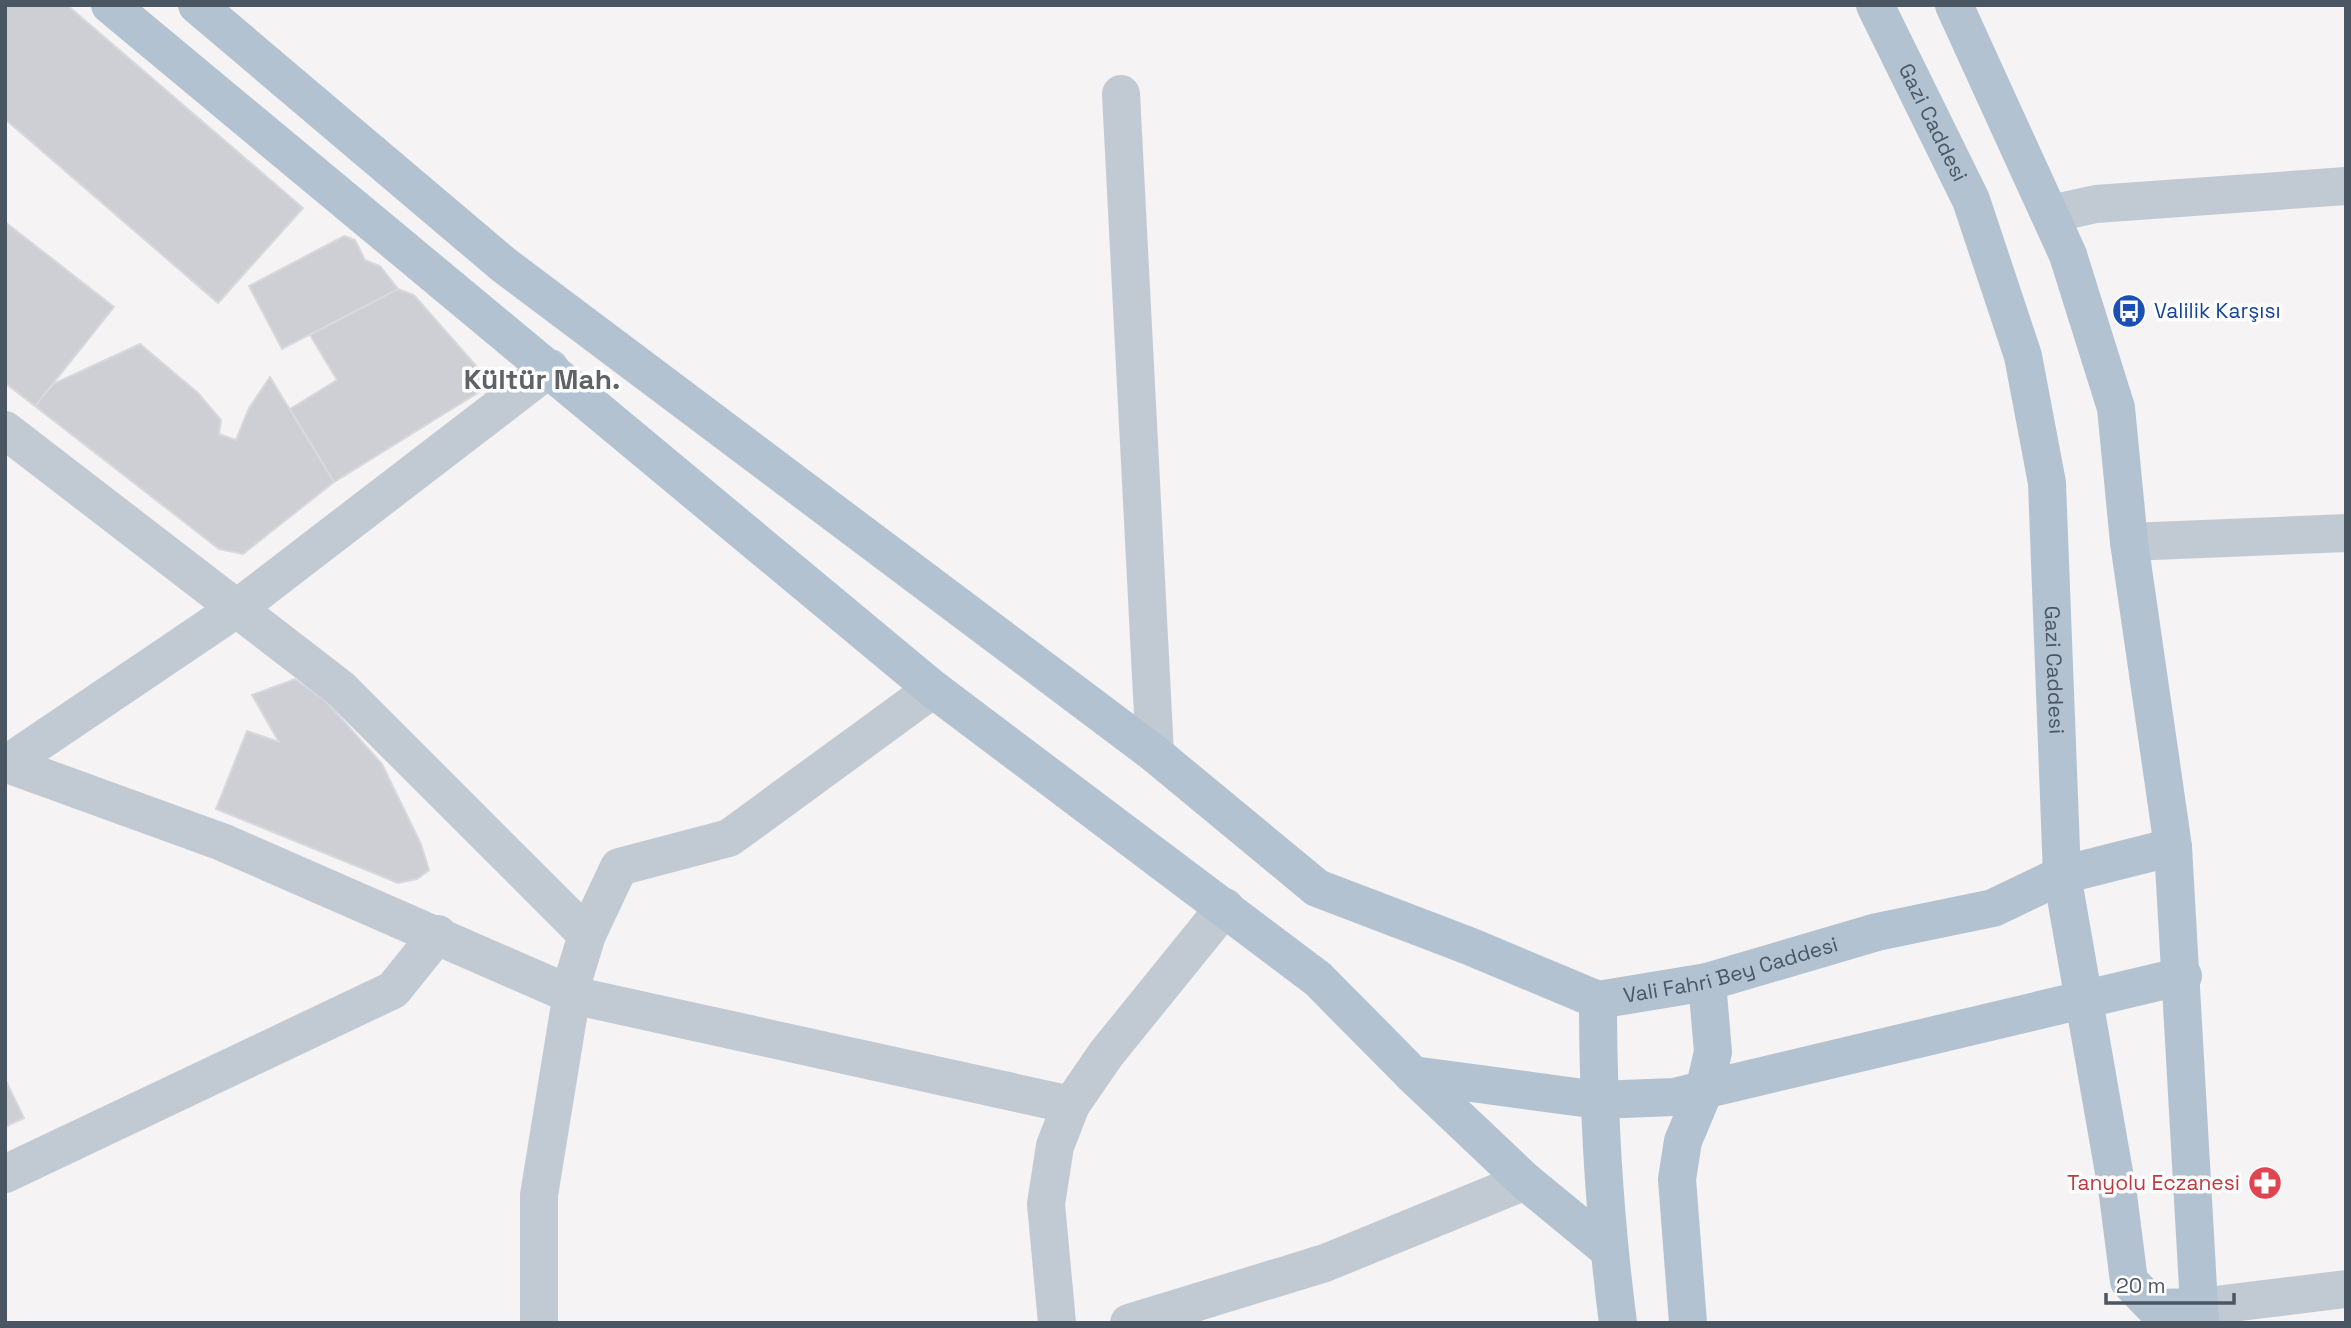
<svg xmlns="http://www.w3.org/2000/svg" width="2351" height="1328" viewBox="0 0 2351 1328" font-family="'Space Grotesk',sans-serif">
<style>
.building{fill:#cdcfd5;stroke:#d7d9de;stroke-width:2}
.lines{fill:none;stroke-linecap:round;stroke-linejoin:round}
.minor{stroke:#c1cad2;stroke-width:38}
.major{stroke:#b3c2d1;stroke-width:38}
.labels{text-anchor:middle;stroke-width:7;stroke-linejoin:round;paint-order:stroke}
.street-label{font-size:21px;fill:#4a5661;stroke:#fff}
.transit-label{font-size:21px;fill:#164399;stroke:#fff;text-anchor:start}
.health-label{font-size:21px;fill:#be3a42;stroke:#fff;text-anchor:end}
.district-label{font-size:28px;font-weight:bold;fill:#5f6368;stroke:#fff}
</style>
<rect width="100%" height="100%" fill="#f5f3f3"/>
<!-- building -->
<path class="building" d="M5,5h62l236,203 -85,95 -213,-184z
M5,222l109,85 -79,99 -30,-23z
M344,236l11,4 10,20 15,6 18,23 -116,60 -33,-63z
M398,289l16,6 78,89 -158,98 -44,-73 47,-29 -27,-45z
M140,344l58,49 23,27 -2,14 17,6 13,-32 21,-31 64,105 -91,72 -24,-5 -184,-143 18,-22z
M295,679l30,21 57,64 39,80 8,26 -12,9 -19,4 -182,-74 31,-78 32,11 -27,-47z
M5,1079l19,39 -19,9z"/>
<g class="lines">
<!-- minor -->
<path class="minor" d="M1121,94l34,660
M2050,214l46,-10 250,-18
M5,430l335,258 247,247
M2129,542l217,-9
M7,764l215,78 350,153 499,110
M5,765l231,-156 314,-241
M5,1174l388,-184 45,-56
M2199,1307l147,-18
M539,1323v-128l36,-221 12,-39 32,-68 110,-29 204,-149
M1057,1323l-11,-119 9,-58 16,-41 35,-51 119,-147
M1129,1323l196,-60 200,-82"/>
<!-- major -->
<g class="major">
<path d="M110,5l823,684 385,290 95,96 112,106 84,69"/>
<path d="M197,5l307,260 651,489 162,134 152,58 129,54"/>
<path id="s1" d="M1875,5l96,195 52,156 24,127 15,392 56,320 11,86 26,27 44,-1"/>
<path d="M1954,5l114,250 48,153 13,134 44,305 27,476"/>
<path id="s2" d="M1598,1000l109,-18 170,-50 116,-24 69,-33 111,-28"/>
<path d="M1598,1000c0,109 6,215 20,323"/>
<path d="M1413,1075l185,25 76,-3 509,-121"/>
<path d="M1688,1323l-11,-144 6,-38 21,-50 9,-39 -6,-70"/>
</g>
</g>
<!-- icons -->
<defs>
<g id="bus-disc" transform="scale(1.75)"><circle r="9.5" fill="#1a4fb4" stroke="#fff"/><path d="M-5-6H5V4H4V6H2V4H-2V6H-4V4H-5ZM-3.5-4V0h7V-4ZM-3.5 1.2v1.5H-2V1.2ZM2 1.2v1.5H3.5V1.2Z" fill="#fff"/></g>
<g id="pharmacy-disc" transform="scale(1.75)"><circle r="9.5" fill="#e0444e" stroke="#fff"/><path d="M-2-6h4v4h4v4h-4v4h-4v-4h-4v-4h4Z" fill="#fff"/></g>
</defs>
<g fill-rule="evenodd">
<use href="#bus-disc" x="2129" y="311"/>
<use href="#pharmacy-disc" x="2265" y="1183"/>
</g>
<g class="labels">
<!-- street labels -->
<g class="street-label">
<text dy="7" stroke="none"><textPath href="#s1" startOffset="131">Gazi Caddesi</textPath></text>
<text dy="7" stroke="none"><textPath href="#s1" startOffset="698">Gazi Caddesi</textPath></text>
<text dy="7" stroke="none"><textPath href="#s2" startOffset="136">Vali Fahri Bey Caddesi</textPath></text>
</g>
<!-- transit labels -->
<g class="transit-label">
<text x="2154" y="318">Valilik Karşısı</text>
</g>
<!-- health labels -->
<g class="health-label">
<text x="2240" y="1190">Tanyolu Eczanesi</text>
</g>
<!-- district labels -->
<g class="district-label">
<text x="542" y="389">Kültür Mah.</text>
</g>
</g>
<!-- border -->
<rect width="2351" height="1328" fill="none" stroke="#4a5661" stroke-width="14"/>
<!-- scale -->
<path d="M2106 1293v10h128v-10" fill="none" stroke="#4a5661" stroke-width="3.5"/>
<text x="2116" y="1293" font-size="21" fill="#4a5661" stroke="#ffffff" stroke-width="5" paint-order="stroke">20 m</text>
</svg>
